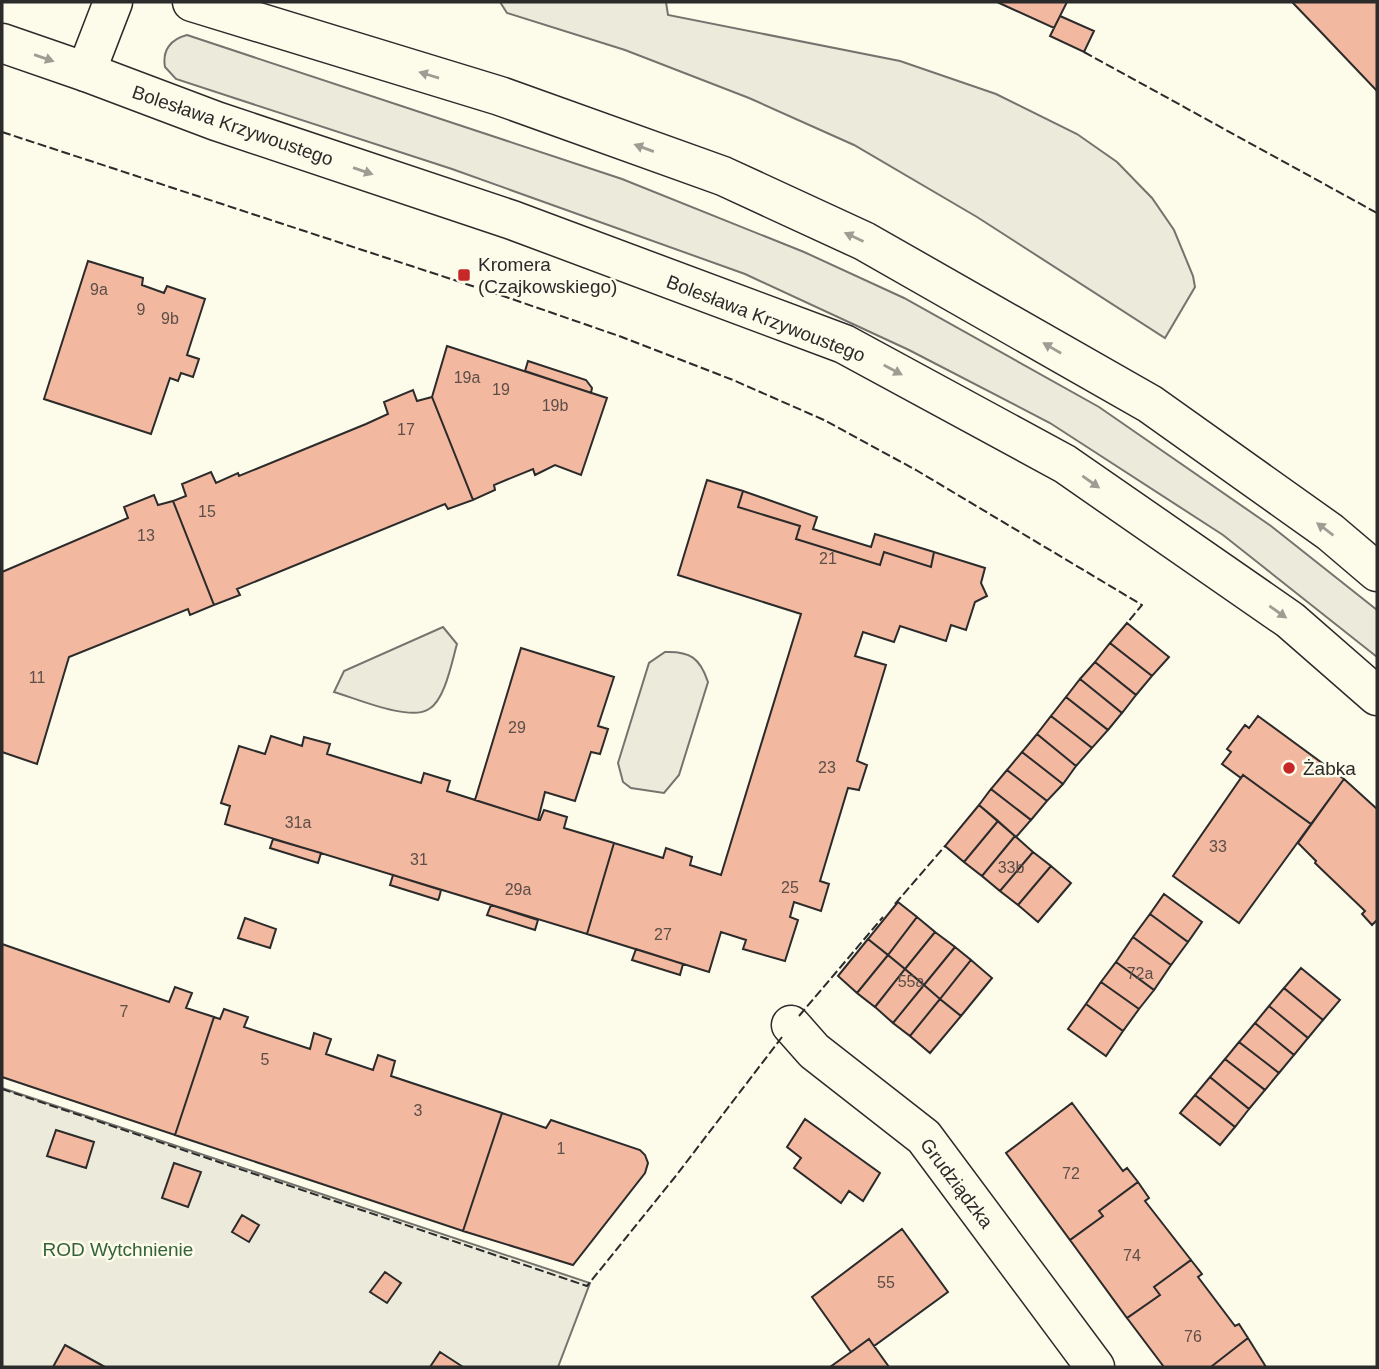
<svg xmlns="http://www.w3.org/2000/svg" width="1379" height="1369" viewBox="0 0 1379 1369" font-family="Helvetica,sans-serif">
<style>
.green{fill:#ecebdb;stroke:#74746e;stroke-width:2}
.building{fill:#f2b8a0;stroke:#2b2b2b;stroke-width:2}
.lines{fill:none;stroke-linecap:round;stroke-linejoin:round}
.minor-casing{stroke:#2b2b2b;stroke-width:41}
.major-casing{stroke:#2b2b2b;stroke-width:41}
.minor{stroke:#fdfbea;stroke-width:38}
.major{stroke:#fdfbea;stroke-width:38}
.fence{stroke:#2b2b2b;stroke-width:2;stroke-dasharray:9 3.5;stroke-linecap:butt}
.oneway{fill:#9e9d94}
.poi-dot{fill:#c62828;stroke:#fdfbea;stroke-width:2.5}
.labels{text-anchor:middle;stroke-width:5;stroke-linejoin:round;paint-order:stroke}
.number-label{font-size:16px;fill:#5d4e48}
.street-label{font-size:19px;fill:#2b2b2b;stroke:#fdfbea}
.poi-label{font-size:19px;fill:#2b2b2b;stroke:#fdfbea;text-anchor:start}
.park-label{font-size:19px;fill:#34623c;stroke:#fdfbea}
</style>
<rect width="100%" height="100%" fill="#fdfbea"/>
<!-- green -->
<path class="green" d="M500,2h166l2,13 232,46 96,33 81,40 40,28 35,36 22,32 19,46 2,11 -30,51 -188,-121 -123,-72 -105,-47 -124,-48 -118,-37z
M187,35l435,144 182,73 100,46 195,109 172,119 106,84v47l-154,-122 -173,-112 -141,-73 -164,-76 -293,-105 -276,-90 -11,-12c-3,-17 6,-28 22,-32z
M443,627l14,17c-5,17 -12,56 -28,65 -19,13 -74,-11 -95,-17l10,-21z
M665,652c25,-1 35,6 43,30l-29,93 -15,18 -33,-5 -8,-6 -5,-19 31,-100z
M2,1088l588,195 -32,84h-556z"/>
<!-- building -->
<path class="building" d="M997,2h70l-13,26z
M1292,2h85v89l-59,-62z
M1060,16l34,15 -10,21 -34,-16z
M88,261l55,17 -1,7 22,8 3,-7 38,13 -18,56 12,4 -6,18 -12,-4 -3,8 -8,-3 -19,56 -107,-35z
M447,346l160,52 -26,77 -26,-10 -20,10 -2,-6 -39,16 1,5 -22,10 -41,-103z
M528,361l58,19 6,8 -1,5 -66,-22z
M413,390l4,11 15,-4 41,103 -25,9 -3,-5 -208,85 3,6 -26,10 -41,-104 13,-5 -4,-12 29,-12 5,11 22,-10 1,3 127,-52 22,-10 -4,-12z
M707,480l36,11 -5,16 62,19 -4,13 84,26 4,-13 47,15 3,-15 51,16 -4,15 6,13 -12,6 -9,28 -15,-5 -5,16 -46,-15 -6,16 -31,-10 -8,24 31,9 -29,96 10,4 -8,25 -11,-2 -28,93 9,3 -8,27 -27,-9 -4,15 8,3 -13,41 -42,-12 3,-9 -25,-8 -12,40 -122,-38 27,-91 49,15 3,-10 26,9 -2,8 31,10 80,-261 -123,-39z
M743,491l74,26 -4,12 58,18 4,-13 59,18 -3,15 -47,-15 -4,13 -84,-26 4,-13 -62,-19z
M154,495l4,10 15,-4 41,104 -24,10 -2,-6 -119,48 -32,107 -35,-12v-180l126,-54 -4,-11z
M1127,623l42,34 -17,19 -42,-33z
M1110,643l42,33 -16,19 -41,-33z
M521,648l93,29 -16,49 10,3 -8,25 -9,-2 -16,49 -30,-9 -7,28 -63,-20z
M1095,662l41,33 -14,18 -42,-34z
M1080,679l42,34 -14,17 -42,-33z
M1066,697l42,33 -16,18 -41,-32z
M1051,716l41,32 -16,18 -39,-32z
M1258,716l86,63 -33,45 -68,-49 -2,3 -19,-14 9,-12 -4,-3 18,-24 4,3z
M1037,734l39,32 -13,18 -41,-32z
M271,736l31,10 2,-9 26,7 -3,10 94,29 3,-10 26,8 -3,10 91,29h2l4,-10 23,7 -3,11 50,15 -27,91 -362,-110 5,-18 -9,-3 18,-57 26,8z
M1022,752l41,32 -16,17 -40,-31z
M1007,770l40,31 -16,19 -40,-31z
M1243,775l68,49 -72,99 -66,-47z
M1344,779l33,30v111l-5,5 -10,-11 3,-3 -50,-48 1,-2 -18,-18z
M991,789l40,31 -15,17 -37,-32z
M979,805l19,16 -34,41 -19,-16z
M998,821l17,15 -33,40 -18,-14z
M1015,836l18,16 -33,39 -18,-15z
M273,839l48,14 -3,10 -48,-15z
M1033,852l18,14 -33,39 -18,-14z
M1051,866l20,17 -33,39 -20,-17z
M393,875l48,15 -2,8 -1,2 -48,-15z
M1164,894l38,28 -14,20 -38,-28z
M898,902l19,15 -29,38 -20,-16z
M491,905l47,15 -3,10 -48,-15z
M1150,914l38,28 -17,23 -38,-28z
M917,917l18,15 -30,37 -17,-14z
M245,918l31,11 -6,19 -32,-10z
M935,932l20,15 -31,38 -19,-16z
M1133,937l38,28 -17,25 -38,-28z
M868,939l20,16 -31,38 -19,-17z
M2,944l167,58 6,-15 17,6 -6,15 28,9 -39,118 -173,-58z
M955,947l16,13 -31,39 -16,-14z
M636,949l47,15 -3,11 -48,-15z
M888,955l17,14 -30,38 -18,-14z
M971,960l21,18 -31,38 -21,-17z
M1116,962l38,28 -15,19 -38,-27z
M1301,968l39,32 -17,20 -39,-32z
M905,969l19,16 -31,38 -18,-16z
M1101,982l38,27 -16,22 -37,-27z
M924,985l16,14 -30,37 -17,-13z
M1284,988l39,32 -15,18 -39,-32z
M940,999l21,17 -31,37 -20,-17z
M1086,1004l37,27 -17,25 -38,-27z
M1269,1006l39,32 -14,17 -39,-32z
M224,1009l24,8 -4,10 66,22 4,-16 17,6 -5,15 47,16 5,-15 17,6 -4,15 111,37 -39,118 -288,-96 39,-118 6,2z
M1255,1023l39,32 -15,18 -40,-31z
M1239,1042l40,31 -14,17 -40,-31z
M1225,1059l40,31 -16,19 -39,-32z
M1210,1077l39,32 -14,18 -40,-32z
M1195,1095l40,32 -15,18 -40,-32z
M1072,1103l51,68 4,-3 11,14 -39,29 4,5 -33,24 -64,-87z
M502,1113l44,15 5,-8 89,30 5,5 3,8 -3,10 -72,92 -110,-34z
M805,1119l75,54 -17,28 -14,-10 -8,12 -47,-35 7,-10 -14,-11z
M56,1130l38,12 -8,26 -39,-12z
M174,1163l27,9 -13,35 -26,-9z
M1138,1182l11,16 -4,3 46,59 -37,27 6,8 -33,23 -57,-78 33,-24 -4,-5z
M242,1215l17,10 -10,17 -17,-10z
M902,1229l46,63 -74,54 -5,-7 -18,13 -39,-55z
M1191,1260l11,14 -4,3 37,49 4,-2 9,14 -36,28 1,1h-49l-37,-49 33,-23 -6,-8z
M385,1272l16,11 -14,20 -17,-11z
M1248,1338l18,29h-53l-1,-1z
M869,1339l20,28h-59l21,-15z
M65,1345l11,6 29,16h-52z
M440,1352l23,15h-33z"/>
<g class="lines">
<!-- minor casing -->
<g class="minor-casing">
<path id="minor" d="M86,72l27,-70
M791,1025l23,26 110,86 171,230"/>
</g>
<!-- major casing -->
<g class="major-casing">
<path id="major" d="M192,2l308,94 223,80 141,65 286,163 180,128 47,40
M2,43l84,29 130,49 296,99 332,124 221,120 225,156 87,76"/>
</g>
<!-- minor -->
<use href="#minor" class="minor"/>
<!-- major -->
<use href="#major" class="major"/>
<!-- fence -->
<path class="fence" d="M1084,52l293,161
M2,132l507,166 110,38 114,44 91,40 92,50 226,135 -15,18
M895,904l50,-58
M799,1016l84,-99
M2,1089l585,197 88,-109 107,-140"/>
</g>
<!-- one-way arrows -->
<defs><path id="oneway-solid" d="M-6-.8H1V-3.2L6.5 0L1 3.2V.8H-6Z" transform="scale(1.75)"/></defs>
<g class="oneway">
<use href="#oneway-solid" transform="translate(44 58) rotate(19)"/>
<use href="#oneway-solid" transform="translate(429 75) rotate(-163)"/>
<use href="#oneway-solid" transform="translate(644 148) rotate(-160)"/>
<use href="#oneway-solid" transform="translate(363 171) rotate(19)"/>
<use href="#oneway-solid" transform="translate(854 237) rotate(-155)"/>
<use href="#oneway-solid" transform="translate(1052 348) rotate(-150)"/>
<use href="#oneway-solid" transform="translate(893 370) rotate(28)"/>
<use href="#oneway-solid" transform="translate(1091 482) rotate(35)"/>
<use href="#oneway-solid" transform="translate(1325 529) rotate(-143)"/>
<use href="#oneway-solid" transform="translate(1278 612) rotate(35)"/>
</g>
<!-- markers -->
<g class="poi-dot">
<rect x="457" y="268" width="14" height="14" rx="3.5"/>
<circle cx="1289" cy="768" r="7"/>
</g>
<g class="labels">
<!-- number labels -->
<g class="number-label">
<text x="99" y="295">9a</text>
<text x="141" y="315">9</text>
<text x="170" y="324">9b</text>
<text x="467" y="383">19a</text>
<text x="501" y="395">19</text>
<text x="555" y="411">19b</text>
<text x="406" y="435">17</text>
<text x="207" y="517">15</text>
<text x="146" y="541">13</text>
<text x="828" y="564">21</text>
<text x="37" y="683">11</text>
<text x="517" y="733">29</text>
<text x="827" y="773">23</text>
<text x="298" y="828">31a</text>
<text x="1218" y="852">33</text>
<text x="419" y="865">31</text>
<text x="1011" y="873">33b</text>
<text x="790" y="893">25</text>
<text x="518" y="895">29a</text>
<text x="663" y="940">27</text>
<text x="1140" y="979">72a</text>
<text x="911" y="987">55a</text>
<text x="124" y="1017">7</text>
<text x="265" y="1065">5</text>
<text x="418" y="1116">3</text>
<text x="561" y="1154">1</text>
<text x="1071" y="1179">72</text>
<text x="1132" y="1261">74</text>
<text x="886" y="1288">55</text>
<text x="1193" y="1342">76</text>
</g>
<!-- street labels -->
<g class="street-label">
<text transform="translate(233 125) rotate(19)" y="7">Bolesława Krzywoustego</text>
<text transform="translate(766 318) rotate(21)" y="7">Bolesława Krzywoustego</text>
<text transform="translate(957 1183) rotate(53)" y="7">Grudziądzka</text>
</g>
<!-- poi labels -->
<g class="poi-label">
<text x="478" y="271">Kromera<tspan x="478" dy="22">(Czajkowskiego)</tspan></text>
<text x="1303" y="775">Żabka</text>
</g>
<!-- park labels -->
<g class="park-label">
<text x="118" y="1256">ROD Wytchnienie</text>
</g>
</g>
<!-- border -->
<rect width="1379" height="1369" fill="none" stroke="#2b2b2b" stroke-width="7"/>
</svg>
